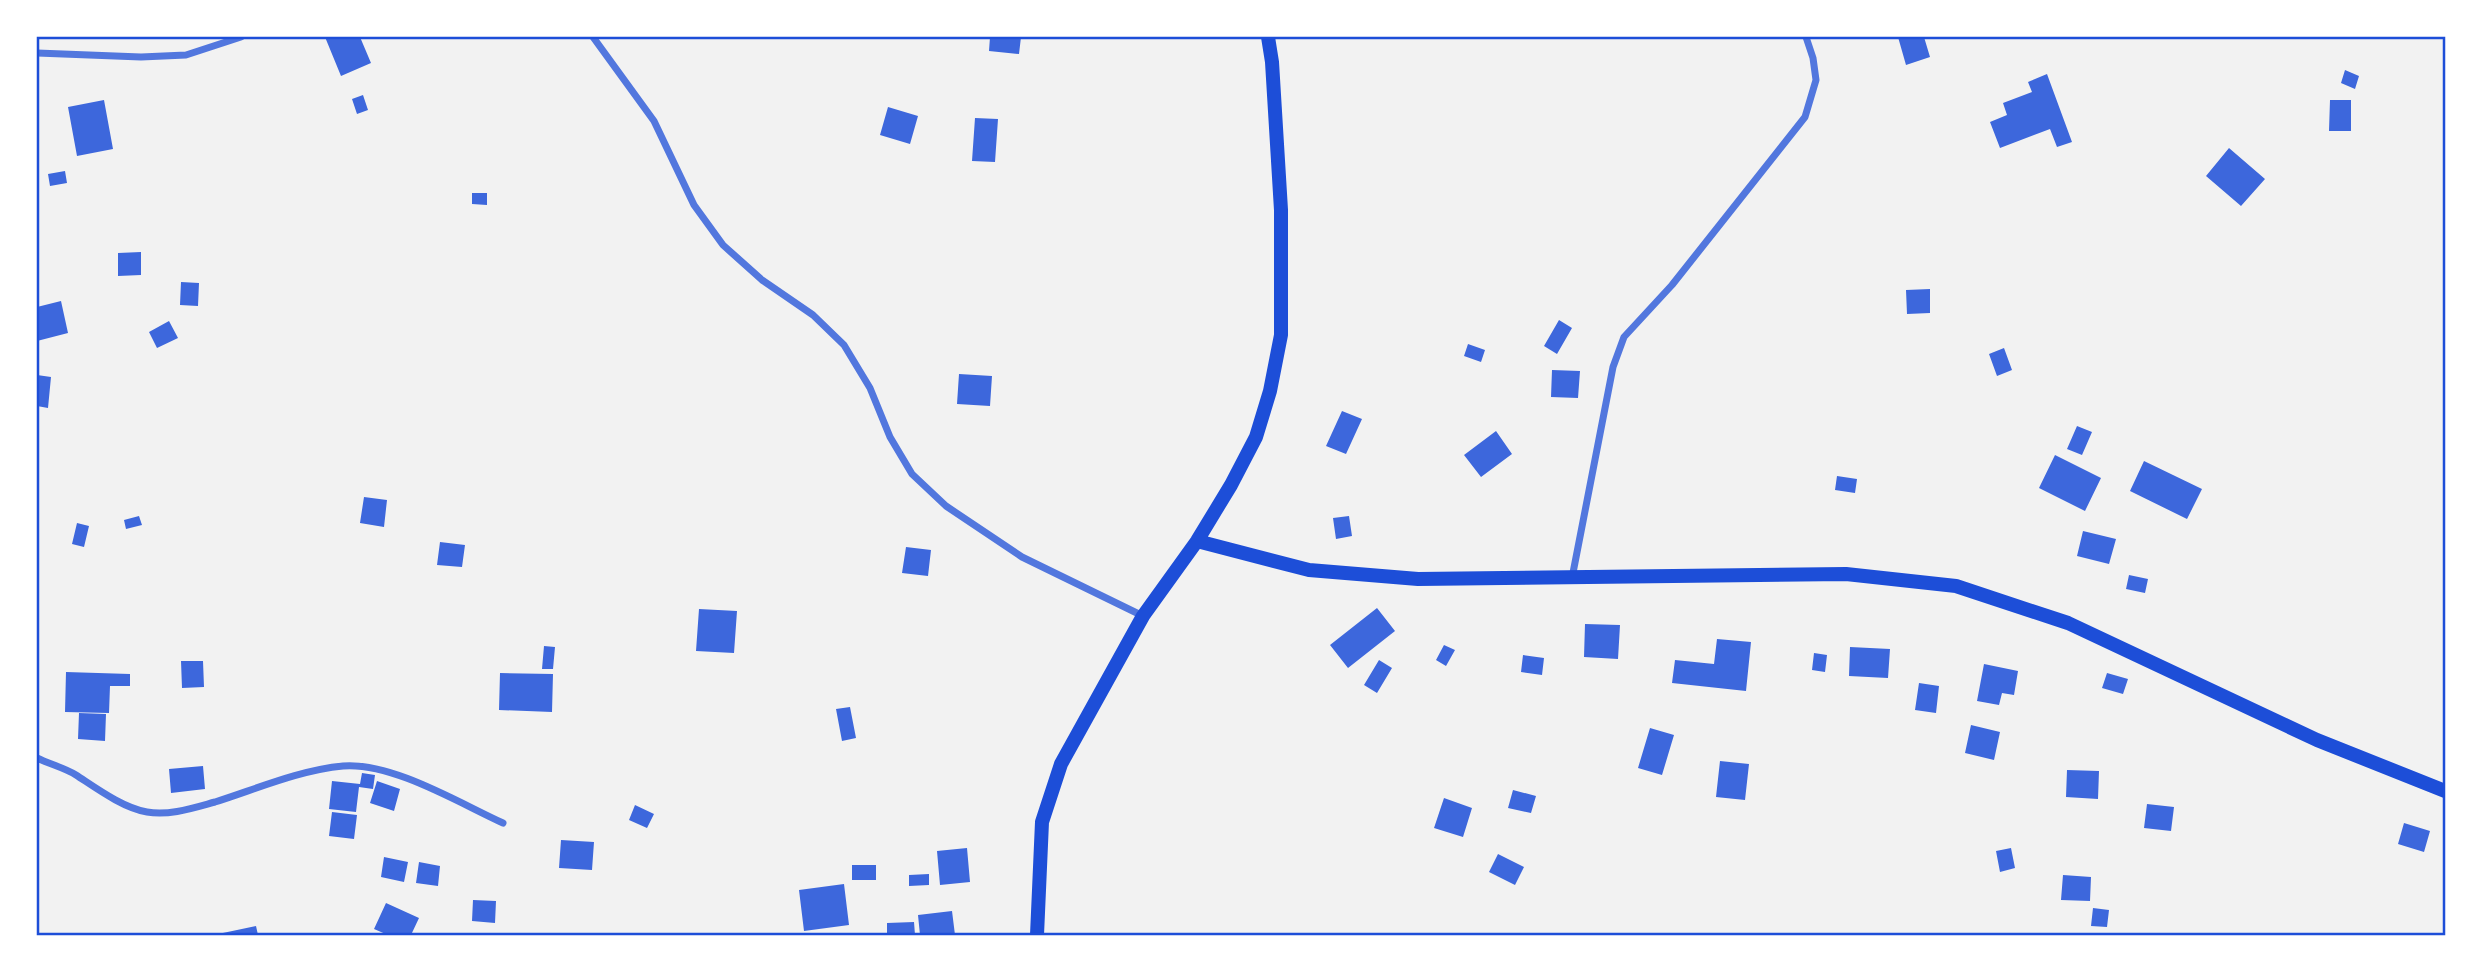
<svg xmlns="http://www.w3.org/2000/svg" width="2482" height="972" viewBox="0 0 2482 972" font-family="Cabin,sans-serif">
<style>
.building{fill:#3d67dc}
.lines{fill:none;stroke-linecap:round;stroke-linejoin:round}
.minor{stroke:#5277de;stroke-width:7}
.secondary{stroke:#1d4ed8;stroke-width:14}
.neatline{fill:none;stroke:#1d4ed8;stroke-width:2.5}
</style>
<rect width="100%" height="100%" fill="#f2f2f2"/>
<!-- building -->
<path class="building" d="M325,37h35l11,26 -30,13z
M990,37h31l-2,17 -30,-3z
M1898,37h26l6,20 -24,8z
M2345,70l14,6 -4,13 -14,-6z
M2047,74l25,68 -15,5 -7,-18 -50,19 -10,-26 17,-7 -4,-12 29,-11 -4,-10z
M363,95l5,15 -11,4 -5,-15z
M104,100l9,49 -36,7 -9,-49z
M2330,100h21v31h-22z
M888,107l30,9 -8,28 -30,-9z
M975,118l23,1 -3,43 -23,-1z
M2229,148l36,31 -24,27 -35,-30z
M65,171l2,12 -17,3 -2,-12z
M472,193h15v12l-15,-1z
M141,252v23l-23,1v-23z
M181,282l18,1 -1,23 -18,-1z
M1930,289v24l-23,1 -1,-24z
M61,301l7,32 -31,8v-34z
M1559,320l13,8 -15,26 -13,-8z
M169,321l9,17 -21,10 -8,-16z
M1468,344l17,6 -4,12 -17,-6z
M2004,348l8,22 -15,6 -8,-22z
M1552,370l28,1 -2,27 -27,-1z
M959,374l33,2 -2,30 -33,-2z
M37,375l14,2 -3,31 -11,-2z
M1342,411l20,8 -16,35 -20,-8z
M2077,426l15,6 -10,23 -15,-6z
M1496,431l16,23 -31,23 -17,-22z
M2055,455l46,23 -16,33 -46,-23z
M2144,461l58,28 -15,30 -57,-28z
M1837,476l20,3 -2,14 -20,-3z
M364,497l23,3 -3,27 -24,-4z
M139,516l3,9 -16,4 -2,-9z
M1349,516l3,20 -16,3 -3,-21z
M77,523l12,3 -5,21 -12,-3z
M2083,531l33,8 -7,25 -32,-8z
M440,542l25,3 -3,22 -25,-2z
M906,547l25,3 -3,26 -26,-3z
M2129,575l19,4 -3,14 -19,-4z
M1377,608l18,23 -47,37 -18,-23z
M699,609l38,2 -3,42 -38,-2z
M1585,624l35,1 -2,34 -34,-2z
M1717,639l34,3 -5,49 -74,-8 3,-23 39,4z
M1444,645l11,5 -9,16 -10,-6z
M544,646l11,1 -2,22h-11z
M1850,647l40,2 -2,29 -39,-2z
M1814,653l13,2 -2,17 -13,-2z
M1523,655l21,3 -2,17 -21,-3z
M1379,660l13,8 -15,25 -13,-8z
M181,661h22l1,26 -22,1z
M1984,664l34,7 -4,24 -12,-2 -3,12 -22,-4z
M66,672l64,2v12h-20l-1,27 -44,-1z
M500,673l53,1 -1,38 -53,-2z
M2107,673l21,6 -5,15 -21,-6z
M1919,683l20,3 -3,27 -21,-3z
M850,707l6,31 -14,3 -6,-32z
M79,713l27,1 -1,27 -27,-2z
M1971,725l29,7 -6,28 -29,-7z
M1650,728l24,7 -12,40 -24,-7z
M1720,761l29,3 -4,36 -29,-3z
M203,766l2,23 -34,4 -2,-24z
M2067,770l32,1 -1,28 -32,-2z
M362,773l13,2 -2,14 -14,-2 -3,25 -27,-3 3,-28 28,3z
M377,781l23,8 -6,22 -24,-8z
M1513,790l23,6 -5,17 -23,-5z
M1444,798l28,10 -9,29 -29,-9z
M2147,804l27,3 -3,24 -27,-3z
M635,805l19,9 -7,14 -18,-8z
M332,812l25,3 -3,24 -25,-3z
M2404,823l26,8 -6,21 -26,-8z
M561,840l33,2 -2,28 -33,-2z
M967,848l3,34 -30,3 -3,-34z
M2011,848l4,20 -15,4 -4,-21z
M1498,854l26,13 -9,18 -26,-13z
M384,857l24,5 -4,20 -23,-5z
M419,862l21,4 -2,20 -22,-3z
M852,865h24v15h-24z
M929,874v11l-20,1v-11z
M2063,875l28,2 -1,24 -29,-1z
M844,884l5,41 -45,6 -5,-41z
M473,900l23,1 -1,22 -23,-2z
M386,903l33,15 -8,17h-23l-14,-6z
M2093,908l16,2 -2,17 -16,-1z
M952,911l3,24h-35l-2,-20z
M914,922l1,13h-28v-12z
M256,926l2,9h-40v-1z"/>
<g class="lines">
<!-- minor -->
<path class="minor" d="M593,37l61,84 40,84 29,40 39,35 51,35 31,30 26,43 20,49 22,37 34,32 76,51 121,59
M37,53l104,4 45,-2 55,-18
M1572,578l41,-211 11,-30 48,-52 133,-168 11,-37 -3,-22 -7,-21
M37,758c12,6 28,10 39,17 20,13 47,33 71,37 22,4 46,-4 68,-10 41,-13 85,-32 128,-36 49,-4 116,37 160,57"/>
<!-- secondary -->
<path class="secondary" d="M1197,541l112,29 109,9 428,-5 110,12 112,37 249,117 128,51
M1037,935l5,-113 19,-58 82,-148 54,-75 34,-56 25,-48 14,-46 11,-56v-125l-9,-148 -4,-25"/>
</g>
<!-- border -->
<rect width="2482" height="972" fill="none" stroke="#ffffff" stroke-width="77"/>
<rect x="38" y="38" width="2406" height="896" class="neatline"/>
</svg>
